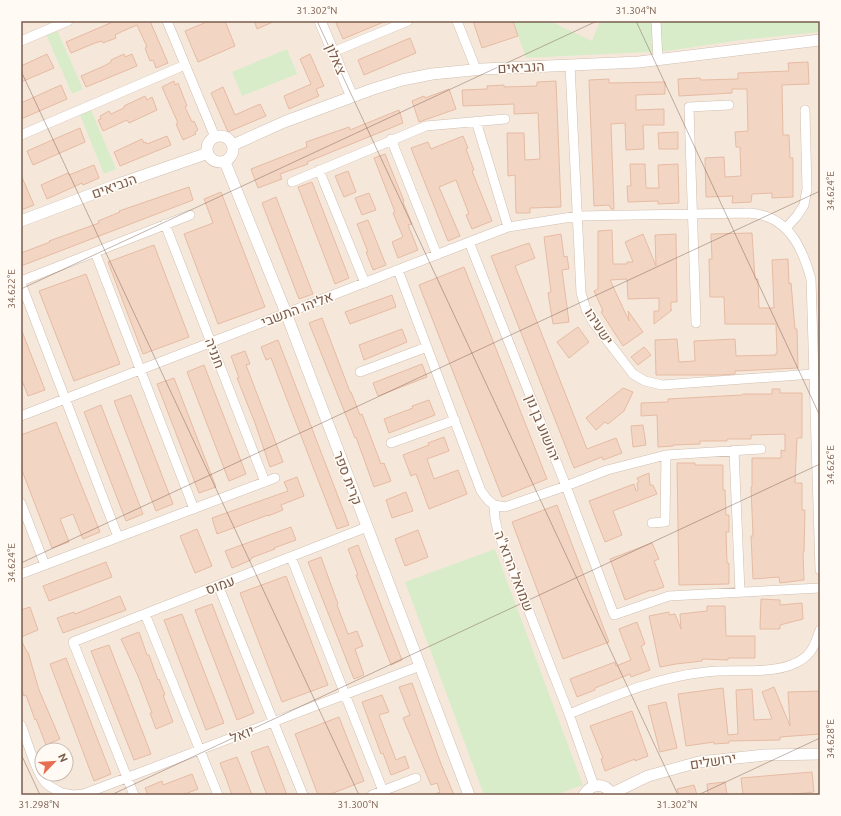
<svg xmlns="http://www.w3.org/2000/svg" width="841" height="816" viewBox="0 0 841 816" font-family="Ubuntu,Heebo,sans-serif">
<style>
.residential{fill:#f5e8da;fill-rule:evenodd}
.green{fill:#d8ecc9}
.building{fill:#f3d5c3;stroke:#e6bba3}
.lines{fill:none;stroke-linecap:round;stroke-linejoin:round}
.minor-casing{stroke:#d1beb0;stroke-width:10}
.tertiary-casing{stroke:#d1beb0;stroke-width:12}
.minor{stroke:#fff;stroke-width:9}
.tertiary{stroke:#fff;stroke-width:11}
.ticks{fill:none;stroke:#7a5c4d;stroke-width:1;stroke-opacity:0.45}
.labels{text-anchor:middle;stroke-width:3;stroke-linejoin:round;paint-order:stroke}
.street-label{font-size:14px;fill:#7a5c4d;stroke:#fffaf3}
.neatline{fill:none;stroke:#7a5c4d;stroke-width:1.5}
.ticks-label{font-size:10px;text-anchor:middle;fill:#7a5c4d}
</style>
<rect width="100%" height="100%" fill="#fdf6ec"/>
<!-- residential -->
<path class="residential" d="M21,21h799v774h-799zM42,750h24v24h-24z"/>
<!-- green -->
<path class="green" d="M513,21h37l42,20 8,-20h220v11l-79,8 -74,11 -141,7z
M57,30l26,59 -11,5 -26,-60z
M287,49l10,25 -55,22 -10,-24z
M89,105l27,64 -12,5 -26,-64z
M495,549l88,236 -28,10h-71l-79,-213z"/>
<!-- building -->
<path class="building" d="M115,21h35l18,42 -12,5 -3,-8 -3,1 -5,-13 2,-1 -10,-22 -14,6 -8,4 1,3 -13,5 -1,-2 -7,2 -24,10 -5,-11z
M209,21h16l10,25 -37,16 -13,-31z
M254,21h21l-18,8z
M341,21h45l-43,18 -7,-16z
M473,21h40l5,15 -36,12z
M410,38l6,15 -52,22 -6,-15z
M47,54l7,14 -33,14v-16z
M124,54l1,3 7,-3 5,12 -51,21 -5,-11 23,-10 7,-4v-2z
M310,54l14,32 -8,3 3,7 -30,13 -5,-13 27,-12 -11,-25z
M808,62l1,22 -27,1 1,50h6l1,23h3v39l-21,1v-5l-20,1 -1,8 -19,1 1,-7 -27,1 -1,-39 19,-1 1,20 16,-1 -1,-29h-4l-1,-15 13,-1 -1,-42h-15v4l-53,3 -1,-17 22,-1 1,2 37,-1v-6l51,-2 -1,-8z
M609,79v4l56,-1v12l-29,1v15l28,-1v16h-21l1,24 -18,1 -1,-27 -14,1 3,85h-3l-2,-4 -15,1 -5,-126z
M174,81l1,4 3,-2 9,23 -2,1 7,15 2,-1 4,9 -3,2 1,2 -13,6 -7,-16 2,-1 -16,-36z
M556,81l5,126 -31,1v5h-14l-1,-38 -7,1 -1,-43h17l1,27 15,-1 -2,-46 -24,1v-10l-51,2 -1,-16 25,-1v-3l17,-1v2l33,-1v-4z
M61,85l6,14 -46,20v-16z
M223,87l12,28 25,-11 6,12 -38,16 -17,-39z
M449,89l7,20 -37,13 -7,-21 12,-5 1,2z
M145,96l2,4 5,-3 5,13 -28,13 -2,-3 -24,11 -5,-11 3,-1 -1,-3 9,-5 2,3 13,-6v-2z
M399,110l4,13 -96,39 1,2 -28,10 2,5 -24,9 -7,-19 56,-22 -1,-5 43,-15 1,3z
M80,128l5,14 -52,23 -6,-14z
M678,132v17h-19l-1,-16z
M167,136l4,9 -51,21 -6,-14 28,-13 2,4 2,-1 1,2z
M463,136l5,12 -2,1 8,21 -2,1 20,50 -20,8 -6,-14 3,-1 -13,-34 -17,7 21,49 -12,5 -37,-93 17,-6 3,7z
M385,154l19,47 -1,1 9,22 -4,1 10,25 -20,8 -6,-16 11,-5 -10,-24 2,-1 -21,-54z
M630,164h15l1,24h13l-1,-23 20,-1 1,39 -21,1v-3l-30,1 -1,-16h4z
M94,165l5,13 -16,7 -1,-2 -35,16 -6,-14 27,-12 1,2z
M348,171l8,21 -12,5 -9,-21z
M21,175l13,30 -13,5z
M312,182l37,96 -14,6 -37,-97z
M189,187l4,13 -172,66v-13l29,-11 -1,-1 50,-18 -1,-2 22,-9 -1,-1z
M221,192l44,115 -47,17 -34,-90 29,-11 -9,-24z
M369,193l7,17 -14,5 -7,-17z
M276,197l37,97 -14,5 -37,-96z
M368,220l18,45 -13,5 -7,-18h2l-11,-28z
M612,230l1,34h14v-2h6l-8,-20 18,-8 13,32 -1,-31 21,-1 1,68h-6v8h1l-18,14v-13h5v-13l-31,1 -1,-20 -17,1 19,41 -1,-10 15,21 -20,14 -22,-34 2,-1 -9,-20 4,-2v-58z
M752,233l3,46h3l1,29h15l-2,-48 16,-1 1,25 2,-1 4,46h2l1,39 -63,3v3l-13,1h-66l-1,-35 22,-1 2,23 16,-1 -1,-20 41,-2 1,17 40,-1v-2h1l-1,-29h-51l-1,-27h-14l-1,-38h3l-1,-25z
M561,234l3,23 3,-1 2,13 -7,1 7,52 -16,2 -5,-31 3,-1 -7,-55z
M529,243l6,15 -20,8 72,183 29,-11 6,15 -19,7 -1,-3 -28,11 -83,-212z
M154,245l35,92 -46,17 -35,-92z
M464,267l83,212 -45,18 -83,-212z
M86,274l34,90 -46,17 -35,-90z
M392,295l4,12 -46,17 -5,-12z
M322,318l28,74h1l9,23 2,-1 19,50 3,-1 7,18 -17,6 -18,-50 -1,1 -46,-115z
M578,327l11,15 -20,16 -12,-16z
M21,329l24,61 -17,6 -7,-18z
M402,329l5,13 -43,18 -5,-15z
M278,340l71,185 -12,4 -66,-171 -5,2 -5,-13z
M644,347l7,8 -13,10 -7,-8z
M245,351l5,13 -4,1 37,97 -13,5 -15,-44 -18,-45h2l-8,-22z
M422,364l5,13 -49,19 -5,-13z
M204,365l42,109 -17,7 -42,-109z
M174,378l42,109 -17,6 -42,-109z
M623,388l10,4 -9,19 -16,13 -3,-2 -9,8 -10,-12z
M772,389h8v4h22v45h-5l-2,45h7v27h3l-1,42h-1l1,28 -24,3 -1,-6 -26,2 -2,-43h2l-2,-49h1v-29h29v-8l4,1v-17l-34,1v4h-24v2h-27v3l-27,1v1l-15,1 -1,-32 -16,1v-13l27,-1v-3l74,-4 1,-1h29z
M131,395l42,109 -17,7 -42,-110z
M429,400l6,15 -46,18 -5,-14 29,-11 -1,-2z
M101,405l42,109 -17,7 -42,-109z
M56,422l44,110 -17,7 -10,-25 -13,5 9,23 -17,6 -31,-80v-33z
M643,425l3,20 -13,2 -2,-21z
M444,437l5,14 -22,8 7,20 24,-9 9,24 -38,15 -13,-35 -5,2 -8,-21 26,-10 -1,-2z
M677,463h18v2h28v25h2l1,25h3v17h-3l1,31h2v21l-50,1z
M649,473l1,12h3l4,9 -44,17 9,24 -17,7 -16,-41 45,-17 2,7 2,-1 -1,-7 2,-1 -2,-4z
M297,477l7,19 -23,9 2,5 -15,6v-1l-51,19 -5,-16 76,-27 -4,-9z
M406,492l7,19 -21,7 -6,-18z
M557,505l52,137 -46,17 -51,-137z
M291,527l5,13 -22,8 1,1 -24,9v2l-19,8 -7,-17z
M197,529l15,37 -17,7 -15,-37z
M418,530l10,27 -23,9 -10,-27z
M652,543l7,16 -5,2 10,26 -12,4 -1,-1 -26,10 -15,-41z
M358,545l44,115 -11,5 -35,-90h2l-10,-26z
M321,557l17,47 -1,1 11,29 9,-3 6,15 -8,3 9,26 -10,4 -46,-117z
M106,562l6,15 -63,24 -6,-15z
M286,576l42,109 -46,17 -42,-109z
M120,596l6,14 -63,23 -6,-15 17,-6 1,2z
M761,599l19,1v5l22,-2 1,16 -23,6v4h-20z
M212,604l42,109 -17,7 -42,-110z
M707,606h18l1,30h29v22h-27v2l-26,-1v2l-26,3 -16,3 -11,-51 20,-4v3l6,-1 6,15 -1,-15 27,-3z
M30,607l8,23 -17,7v-27z
M182,614l42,109 -18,7 -42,-110z
M637,622l8,22 -4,2 9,24 -19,7 -1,-3 -35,14v2l-18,7 -7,-18 45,-17 1,4 15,-6 -12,-31z
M139,632l8,23h2l9,25 1,-1 6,16h-2l10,27 -17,7 -6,-16h2l-14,-37 -17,-37z
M21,640l6,12h1l11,38 21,49 -14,6 -10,-26 -1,1 -9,-25 -2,1 -3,-8z
M109,645l42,109 -17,6 -43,-109z
M66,658l45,116 -17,7 -44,-117z
M412,683l29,81 13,31h-21l7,-3 -3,-9 -6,2 -28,-67 7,-3 -11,-28z
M774,687l16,39 -2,-34 32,-1v43l-40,3v3l-51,1v2l-15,1v-2l-28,4 -8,-52 45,-6 5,47 10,-1 -2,-44 16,-1 2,31 18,-1 -10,-27z
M382,695l7,17 -10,3 17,45 9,-4 4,12 -18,7 -8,-22 -2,1 -19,-52z
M666,702l11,46 -17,4 -12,-46z
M632,711l16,45 -13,5v-2l-30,12 -4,-12 2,-1 -13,-32z
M339,717l25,64 -36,14h-10l-23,-61z
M268,746l6,15 13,34h-20l-7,-18 -9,-25z
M237,757l10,25 5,13h-20l-6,-17 -6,-15z
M812,772l2,20 -28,3h-43l-2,-17z
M192,774l6,15 -16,6h-34l-3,-7 17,-7 1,4z
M725,782l2,13h-19l-1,-11z
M694,785l3,10h-18l-2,-6z"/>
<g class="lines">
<!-- minor casing -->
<g class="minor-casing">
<path id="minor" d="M167,21l48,116
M457,21l19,48
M656,21l2,39
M21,41l47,-20
M333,52l75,-31
M570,65l11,228 5,16 7,13 40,52 12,7 17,4 151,-11
M476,121l32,106
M21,135l164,-70
M391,139l46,116
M319,170l46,113
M292,182l134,-56 79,-7
M165,224l100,258
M786,228l11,-12 7,-11 3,-16 -2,-79
M469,242l97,244 48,129 55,-19 151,-8
M95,252l99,257
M398,270l83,221 7,9 6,5 1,14 3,13 71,182 25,72
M21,281l169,-66
M21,283l97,254
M696,323l-7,-216 40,-2
M360,372l67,-25
M21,416l487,-189 70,-11 172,-3c5,1 10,1 15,3 28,9 39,38 46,63l9,291
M391,443l64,-23
M734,450l6,142
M21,503l24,62
M494,505l11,2 61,-21 41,-16 59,-15 95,-6
M652,523l13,-1 1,-67
M291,557l92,234
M21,574l254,-96
M218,585l85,210
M145,614l73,181
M569,714c45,-18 88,-37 137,-42 24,-3 62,2 85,-7 19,-7 23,-17 29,-35
M21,725c6,15 15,48 25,58 5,5 10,7 16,10v2
M62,793l11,2 11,-1 336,-128
M134,795l-61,-153 294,-115
M372,795l44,-17"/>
</g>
<!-- tertiary casing -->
<g class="tertiary-casing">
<path id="tertiary" d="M320,21l32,76
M207 149a13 13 0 1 1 26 0a13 13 0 1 1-26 0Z
M233,145l51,-23 89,-33 29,-9 30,-6 51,-5 156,-7 181,-22
M225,162l61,151 183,482
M21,221l95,-36 92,-32
M611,794l37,-18 51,-14 66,-7 55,-1
M584,795c7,-12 21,-13 28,0"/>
</g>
<!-- minor -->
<use href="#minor" class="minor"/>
<!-- tertiary -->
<use href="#tertiary" class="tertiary"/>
</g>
<!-- ticks -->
<path class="ticks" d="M317,21l361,774M636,21l184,395M21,71l338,724M21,289l576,-268M21,563l799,-372M21,754l19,41M111,795l709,-331M698,795l122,-57"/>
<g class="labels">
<!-- street labels -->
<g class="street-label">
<text transform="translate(336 59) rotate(67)" y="5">צאלון</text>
<text transform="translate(521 67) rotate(-3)" y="5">הנביאים</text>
<text transform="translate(114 186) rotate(-20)" y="5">הנביאים</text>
<text transform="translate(297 309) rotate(-21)" y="5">אליהו התשבי</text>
<text transform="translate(599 326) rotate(57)" y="5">ישעיהו</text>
<text transform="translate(215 353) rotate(69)" y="5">חנניה</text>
<text transform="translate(543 428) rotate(68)" y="5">יהושוע בן נון</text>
<text transform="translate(348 478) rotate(69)" y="5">קרית ספר</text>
<text transform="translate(514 571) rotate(69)" y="5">שמואל הרוא"ה</text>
<text transform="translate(220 585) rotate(-21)" y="5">עמוס</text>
<text transform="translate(242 734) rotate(-21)" y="5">יואל</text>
<text transform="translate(713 761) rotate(-9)" y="5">ירושלים</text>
</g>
</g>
<!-- border -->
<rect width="841" height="816" fill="none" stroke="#fffaf3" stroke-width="44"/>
<!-- north arrow -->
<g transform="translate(54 762) rotate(65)"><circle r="19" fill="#fffaf3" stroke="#cabbb1"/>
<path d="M0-3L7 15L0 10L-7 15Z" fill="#e76f51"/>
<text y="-6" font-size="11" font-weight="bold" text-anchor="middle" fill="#7a5c4d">N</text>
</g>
<rect x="22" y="22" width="797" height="772" class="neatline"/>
<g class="ticks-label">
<text x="317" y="14">31.302°N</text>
<text x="636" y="14">31.304°N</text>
<text transform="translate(830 191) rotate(-90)" y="4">34.624°E</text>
<text transform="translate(11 289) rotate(-90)" y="4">34.622°E</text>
<text transform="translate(830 465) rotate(-90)" y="4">34.626°E</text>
<text transform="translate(11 563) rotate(-90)" y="4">34.624°E</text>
<text transform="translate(830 739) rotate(-90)" y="4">34.628°E</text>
<text x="39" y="808">31.298°N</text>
<text x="358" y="808">31.300°N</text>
<text x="677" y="808">31.302°N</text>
</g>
</svg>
